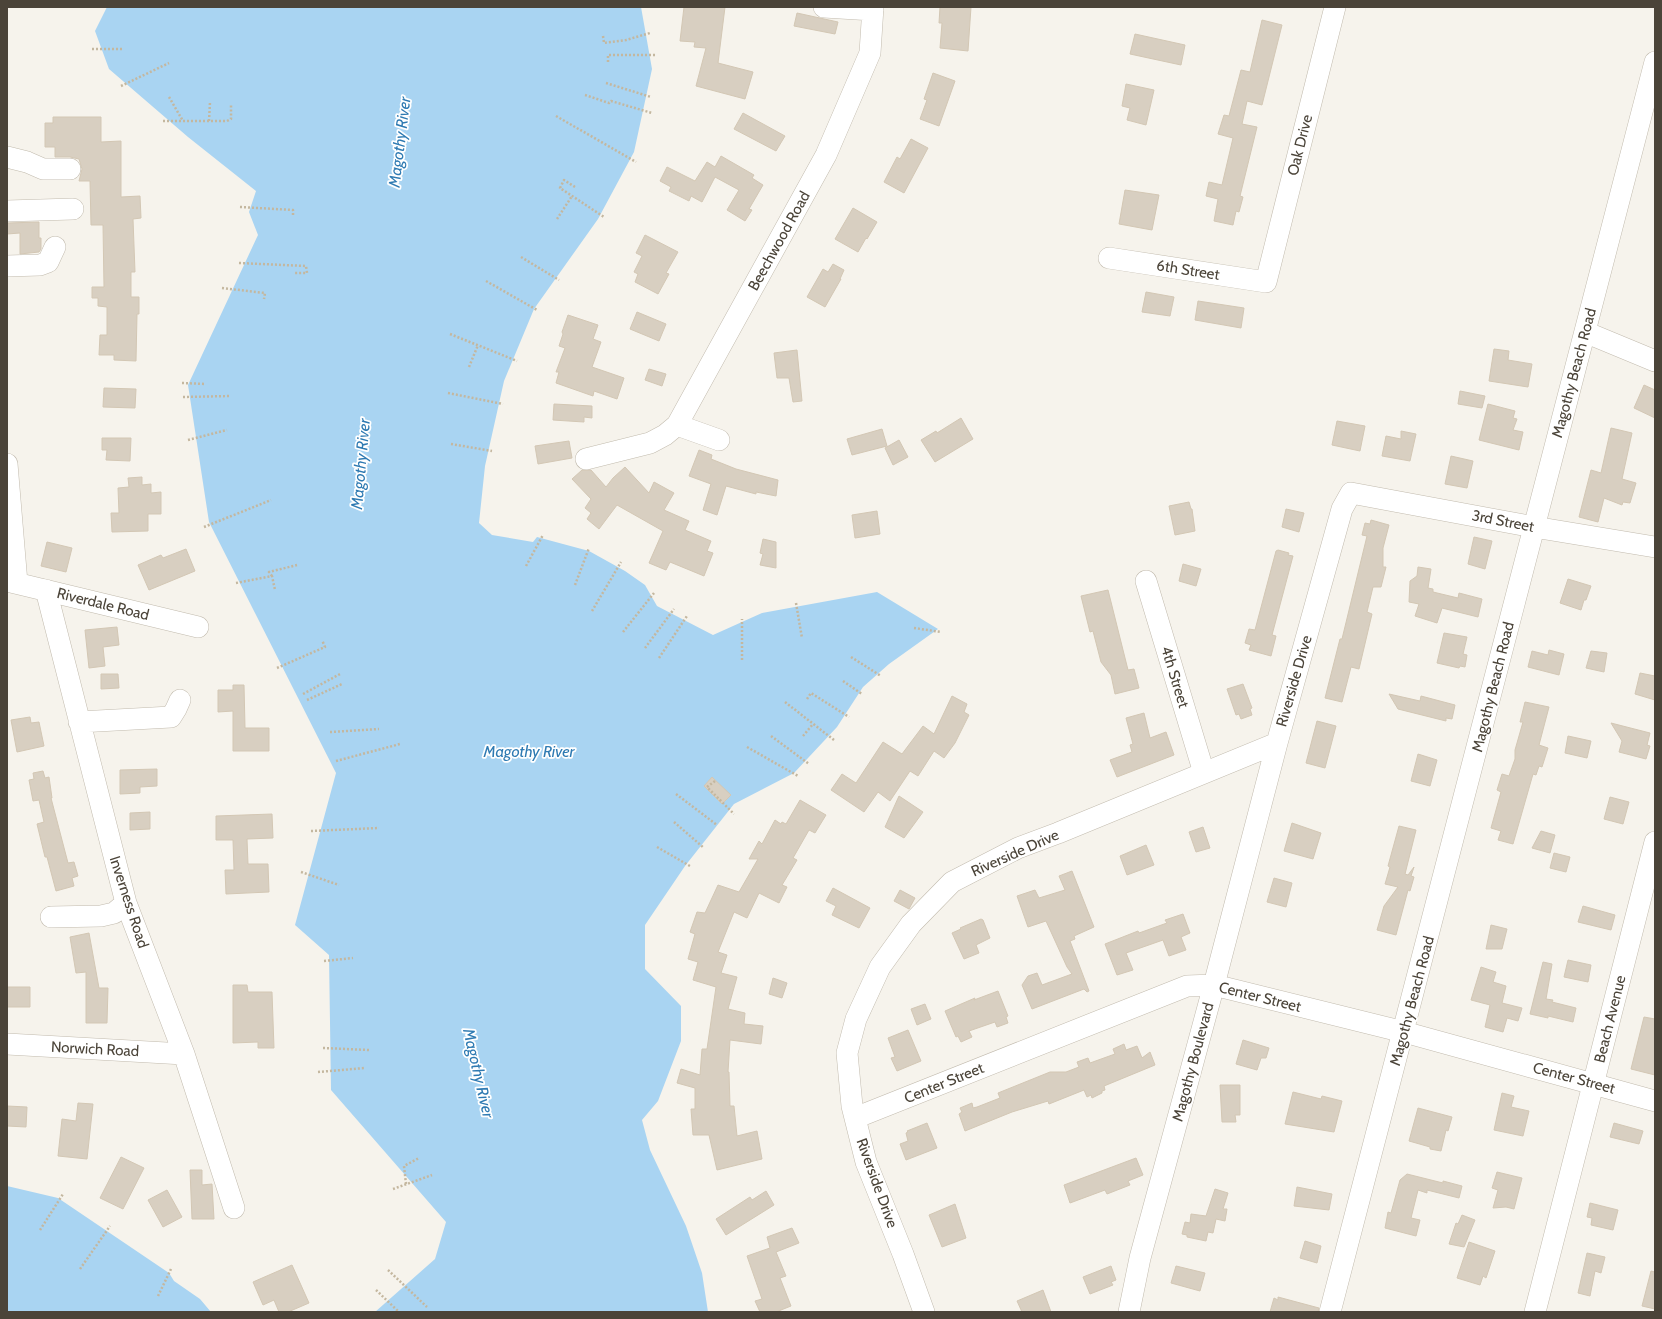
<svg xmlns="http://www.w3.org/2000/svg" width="1662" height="1319" viewBox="0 0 1662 1319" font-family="Cabin,sans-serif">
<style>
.water{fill:#a9d4f2}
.building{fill:#d8cfc1;stroke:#d3c7b4}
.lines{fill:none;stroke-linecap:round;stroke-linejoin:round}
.minor-casing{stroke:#c2bbae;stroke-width:22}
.path{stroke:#c4b79f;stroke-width:2.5;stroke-dasharray:2 2;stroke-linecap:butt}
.minor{stroke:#fff;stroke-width:21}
.labels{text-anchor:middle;stroke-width:3.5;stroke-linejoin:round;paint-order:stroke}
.street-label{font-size:15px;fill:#4b4439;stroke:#fff}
.water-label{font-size:16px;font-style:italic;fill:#2e7ab2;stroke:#fff}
</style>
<rect width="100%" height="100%" fill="#f6f3ec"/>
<!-- water -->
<path class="water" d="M107,7h534l11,62 -18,83 -36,67 -64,90 -30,72 -19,85 -6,57 13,12 41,7 4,-5 52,14 36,20 20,14 12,21 56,29 49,-22 115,-21 61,37 -49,35 -26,23 -26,40 -43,46 -60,31 -49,62 -40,59v44l36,37v35l-23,60 -16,19 8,30 36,76 16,47 6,39h-333l60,-53 11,-37 -115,-132 -2,-135 -34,-30 41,-152 -127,-251 -21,-137 70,-150 -9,-23 7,-21 -68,-54 -79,-68 -14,-38z
M7,1186l51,12 111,75 5,8 26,18 11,13h-204z"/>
<!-- building -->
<path class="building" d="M684,7h41l-7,56 35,9 -8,27 -49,-13 10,-38 -12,-1 1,-5 -15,-1z
M940,7h31l-3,44 -28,-3 2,-25h-3z
M797,13l41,9 -3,12 -41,-8z
M1262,20l20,5 -20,80 -15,-4 -5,23 15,3 -17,69 3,1 -4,15 -3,-1 -3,14 -19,-4 4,-22 -12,-3 3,-14 13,3 11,-47 -15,-4 6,-19 5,1 12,-46 9,2z
M1135,34l50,11 -4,20 -51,-11z
M933,73l22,8 -16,45 -19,-7 7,-19 -3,-1z
M1126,84l28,6 -8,35 -19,-5 3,-12 -8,-2z
M743,113l42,23 -9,15 -42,-22z
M53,117h48v25l20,-1v56l19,-1 1,22 -8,1 2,53h-4v25h8v17h-2l-1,47 -22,-1v-5h-15l1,-20h7v-28l-9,-1v-8h-6v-11h12l-1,-62h-12l-1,-44h-11l3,-12 -3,-10 -9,-2h-15v-10h-10v-24h8z
M911,139l17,9 -24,45 -20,-11 13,-25 3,2z
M721,156l33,19 -2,3 11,7 -14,24 3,1 -7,11 -18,-11 12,-20 -24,-13 -13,25 -11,-6 -2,5 -20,-10 2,-4 -11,-6 7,-14 28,14 12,-19 8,5z
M1125,190l34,5 -7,35 -33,-6z
M853,208l24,14 -10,17 -1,-1 -8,14 -23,-13z
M39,222v16h2v11l-2,3 -19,2v-21l-13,1v-11z
M645,235l33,17 -12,21 3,1 -11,20 -23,-12 3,-8 -4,-2 8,-16 -6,-3z
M833,264l11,6 -4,9h1l-16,28 -18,-10 16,-28 5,3z
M1146,292l28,5 -4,19 -28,-4z
M1198,301l46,7 -3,20 -46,-8z
M637,312l29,12 -7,17 -29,-12z
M568,315l30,10 -5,14 8,3 -9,25 32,11 -7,21 -23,-8 -1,5 -37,-13 3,-11h-3l9,-24 -6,-2 4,-12 -1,-2z
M1494,349l15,2 -1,9 24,4 -4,23 -39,-6z
M797,350l5,51 -9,1 -4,-24h-12l-3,-25z
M649,369l17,5 -4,12 -17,-6z
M1644,385l11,5v28l-21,-10z
M104,388l32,1 -1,19 -32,-1z
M1460,391l25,5 -3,12 -24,-4z
M554,404l38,2v12l-8,-1v5l-31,-2z
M1488,404l27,7 -2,7 4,1 -4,11 10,2 -4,18 -40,-10z
M961,418l12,21 -38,23 -14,-22 15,-9 1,2z
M1337,421l28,5 -5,25 -28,-6z
M1611,428l21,5 -10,46 14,4 -6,20 -7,-1 -1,3 -18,-7 -6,24 -19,-5 12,-47 10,3z
M882,429l5,17 -35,9 -5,-16z
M1401,431l15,3 -6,27 -28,-5 4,-20 15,3z
M102,438h29l-1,23 -24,-1 1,-10h-5z
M899,440l9,17 -15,8 -8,-17z
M569,441l3,17 -34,6 -3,-18z
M699,450l13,5 -1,4 25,10 42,11 -2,16 -20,-4v2l-30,-8 -9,29 -14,-5 8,-26 -22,-8z
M1451,456l22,5 -6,27 -22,-4z
M625,467l24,26 5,-11 20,11 -10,17 25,11 -4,9 26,11 -4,10 6,2 -9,23 -34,-14 -4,8 -17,-7 14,-32 -46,-26 -18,24 -12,-10 4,-6 -6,-5 6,-9 -19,-20 10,-9h9l15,17 7,-9z
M142,477v8l9,-1v9l10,-1v22h-13v17l-36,1 -1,-19h8l-1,-25 11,-1 -1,-9z
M1189,502l2,7h1l3,22 -20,4 -6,-29z
M1286,509l18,4 -5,19 -17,-5z
M877,511l3,23 -25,4 -3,-23z
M1371,520l18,5 -6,23v19h3l-5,20h-8l-6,25 5,2 -13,55 -8,-2 -9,35 -17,-4 15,-59h2l25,-103 -5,-1 3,-12 5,1z
M1474,537l18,4 -7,28 -17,-5z
M763,539l13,3v26l-16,-3 3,-11 -3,-1z
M47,542l25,6 -6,24 -25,-6z
M186,549l9,22 -46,19 -11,-25 23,-10 2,3z
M1278,550l11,3 -1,2 5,1 -21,79 4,1 -5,20 -22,-6 2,-5 -6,-2 4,-14 6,1 21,-79z
M1183,564l18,5 -5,17 -17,-5z
M1418,567l13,2 -3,19 5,1v3l25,6 1,-5 23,6 -4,18 -36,-9 -5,15 -22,-7 4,-12 -10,-2 1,-21 7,-5z
M1568,579l23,7 -5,14h-2l-3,10 -21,-7z
M1108,590l20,80 6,-1 5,19 -24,6 -4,-19 -10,-13 -8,-31 -3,1 -9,-36z
M117,627l2,18 -16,2 2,19 -16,2 -4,-38z
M1444,633l23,4 -4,17 4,1 -2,12 -5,-1 -1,2 -22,-5z
M1549,650l15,4 -5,21 -31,-8 4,-16 16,4z
M1591,651l16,2 -3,19 -18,-4z
M1640,673l15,3v24l-20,-6z
M101,674h17l1,14 -18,1z
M1243,684l9,24 -2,1 2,6 -11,4 -2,-5 -3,1 -9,-26z
M233,685h11l1,43h24v23h-36v-40l-15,1v-22h15z
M1389,694l31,7 1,-5 34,9 -3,14 -6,-1v3l-48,-12z
M952,696l15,8 -3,8 5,3 -14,28 -11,15 -10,-7 -16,25 -8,-5 -20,30 -12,-9 -14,20 -33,-22 11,-16 14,9 27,-41 19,12 21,-28 11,8z
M1525,702l24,5 -10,38 9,3 -6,19 -3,-1 -3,9 -3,-1 -20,70 -15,-4 3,-9 -10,-3 10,-36 -4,-2 5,-16 7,2 6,-17v-9l8,-28h-3z
M1144,713l6,25 16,-6 8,23 -57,22 -7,-17 22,-8 -2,-7 3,-1 -7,-26z
M30,717l1,6 8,-1 5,24 -27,6 -6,-32z
M1317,721l19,5 -11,42 -19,-5z
M1611,723l39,10 -3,12 3,1 -4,13 -27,-7 3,-11z
M1568,736l23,5 -4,17 -22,-5z
M1418,754l19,6 -7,26 -19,-5z
M157,769v17l-17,1v6l-20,1v-24z
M43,771l2,7 4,-1 3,21h-1l17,65 6,-1 4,14 -6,2 2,8 -18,5 -9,-34h-2l-8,-33 7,-2 -5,-22 -6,1 -4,-21 5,-1 -1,-6z
M712,777l19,18 -9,9 -18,-18z
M899,796l24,16 -19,26 -19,-11z
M1610,797l19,5 -6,22 -19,-5z
M800,800l26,15 -11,18 -6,-3 -16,28 4,2 -15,25 5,2 -8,16 -20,-10 -12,25 -13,-6 -16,40 9,3 -6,18 16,4 -9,32 17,4 -1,11 19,2 -2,18 -31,-4 -2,32h1l1,34h4l3,30 20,-5 5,28 -45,11 -8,-35h-16l-2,-26h4v-21l-18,-5 4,-14 19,6 2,-26h5l9,-62 -23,-7 5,-18 -10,-3 7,-25 -5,-2 7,-20 8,1 13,-28 21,7 19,-33h-9l10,-18 3,3 13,-24 6,4 1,-2 4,2z
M150,812v17l-20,1v-17z
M272,814l1,24 -26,1 1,25h20l1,28 -43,2 -1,-24h9l-1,-30h-17v-24z
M1292,823l29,10 -8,26 -29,-8z
M1399,826l17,4 -11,44 3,1 6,-8 -3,9 3,1 -4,14 -2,-1 -12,45 -19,-5 7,-24 14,-19 -13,-3 5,-17 -2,-1z
M1203,827l7,21 -14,4 -7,-20z
M1541,831l14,4 -5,18 -18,-5z
M1146,845l8,20 -27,10 -7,-19z
M1554,853l16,4 -4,15 -16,-4z
M1072,871l22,56 -20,9 1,3 -5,2 19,50 -2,1 -3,-3 -52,20 -10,-24 6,-9 9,-3 5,12 30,-11 -5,-7 -21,-46 -18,6 -11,-31 18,-6 4,8 26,-8 -6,-14z
M1274,878l18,5 -6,24 -19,-5z
M833,888l37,20 -11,20 -27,-13 4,-9 -10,-5z
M900,890l15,8 -6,11 -15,-8z
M1583,906l32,9 -4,15 -33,-8z
M1183,914l7,19 -9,4 5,13 -17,6 -6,-16 -37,13 7,17 -16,5 -12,-31 33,-13 1,2 28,-10 -2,-3z
M981,919l2,1 7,18 -14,7 3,8 -15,6 -12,-26 9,-4 -1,-1z
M1491,925l16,4 -5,20h-16z
M89,933l10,55h9l-1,35h-21v-51l-10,1 -6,-36z
M1568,960l23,5 -3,17 -24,-5z
M1543,962l9,2 -6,35 7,1 -1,2 24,6 -3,14 -25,-6v2l-18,-4z
M1481,967l15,5 -3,10 13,4 -4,17 20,5 -4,13 -11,-3 -4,14 -18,-5 5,-22 -19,-5z
M773,978l14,5 -5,15 -13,-4z
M233,985h14l1,7h24l2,56h-16v-6l-25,1z
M7,987h23v20h-23z
M998,991l10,25 -2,1 2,6 -11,4 -2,-5 -26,9 3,6 -11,5 -3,-6 -2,1 -11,-26 30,-13 -1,2z
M925,1004l6,15 -14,6 -6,-16z
M1644,1017l11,2v56l-24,-6z
M908,1030l13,31 -24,10 -6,-13 4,-1 -7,-19z
M1243,1040l26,8 -3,10h-5l-4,12 -21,-6z
M1124,1044l2,6 11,-4 5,12 8,-6 5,13 -51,21 1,4 -3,1v2l-10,5 -1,-3 -4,2 -3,-7 -35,14 -1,-3 -36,11 -47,19 -6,-17 3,-2 -2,-4 12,-5 1,5 4,-1 23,-9 -2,-5 52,-21h16l13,-5 -2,-5 11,-4 2,5 25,-9 -2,-5z
M1220,1085h20v30h-5l1,7h-14z
M1293,1092l28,7 1,-3 20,5 -8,31 -49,-8z
M1502,1093l12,3 -3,11 18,4 -6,25 -29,-6z
M78,1103l15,1 -6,55 -29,-3 4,-37 14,2z
M7,1106l20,1 -1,20 -19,-1z
M1418,1108l34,9 -4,14 -2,-1 -5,21 -11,-2v-2l-21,-6z
M927,1123l10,25 -31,12 -6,-16 8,-3 -2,-8 2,-1 -1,-1z
M1614,1123l29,8 -4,13 -29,-7z
M121,1157l23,11 -21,41 -23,-11z
M1136,1158l7,17 -15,6 2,4 -23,9 -2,-4 -35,13 -6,-18z
M190,1170h12v15l10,-1 2,35h-22z
M1497,1172l25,6 -8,31 -8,-2 -13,1 5,-18 -6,-2z
M1407,1174l36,9v-2l19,5 -3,12 -32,-8v3l-9,-3 -7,28 9,2 -4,16 -31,-8 3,-16 3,1 9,-33z
M1297,1187l35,7 -3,16 -35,-4z
M1215,1189l13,4 -5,16h4l-2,12 -9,-2 -3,14 -5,-1 -2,9 -19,-4v-2l-5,-1 3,-12 5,1 1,-9 15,2z
M167,1190l15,27 -19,10 -15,-27z
M766,1191l8,14 -48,30 -10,-16 34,-22 2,3z
M1590,1203l28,7 -5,20 -22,-5 1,-7 -5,-1z
M955,1204l11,34 -24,9 -13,-32z
M1462,1215l13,5 -11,27 -15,-3 7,-21 2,1z
M792,1228l7,15 -23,9 10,24 -6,2 11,28 -15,6h-16l-5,-11 7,-2 -15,-43 23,-8 -3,-11z
M1305,1241l16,5 -4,17 -17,-5z
M1469,1242l26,9 -9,27 -3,-2 -3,9 -23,-7z
M1587,1253l18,4 -4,16 -6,-2 -5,25 -12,-3z
M292,1265l17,38 -21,9h-9l-5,-12 -11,5 -10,-23z
M1111,1266l5,14 -5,2 2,3 -23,9 -7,-17z
M1176,1266l29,7 -5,18 -29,-8z
M1651,1271l4,1v37l-13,-3z
M1043,1290l8,22h-29l-5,-11z
M1278,1297l41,11 -1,4h-48l4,-14 4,2z"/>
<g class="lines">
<!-- minor casing -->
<g class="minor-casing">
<path id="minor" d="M824,7l49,3
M7,157l20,5 16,7h27
M7,211l66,-2
M1109,258l157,24 69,-275
M7,266l33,-1 8,-3 7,-15
M1585,332l70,29
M719,440l-42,-15 149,-270 44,-102 3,-46
M586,459l64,-16 15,-8 12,-10
M7,464l10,119
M7,581l191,46
M1146,581l58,192
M46,590l80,313 58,151 50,154
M79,722l92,-5 5,-8 4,-9
M51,917l50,-1 13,-3 12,-10
M7,1044l177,10
M855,1118l332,-132 27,-1 190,47 251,69
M924,1312l-21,-58 -37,-92 -14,-56 -5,-53 9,-34 24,-52 31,-43 41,-42 66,-34 40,-15 219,-90
M1129,1312l11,-54 74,-273 63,-242 65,-234 9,-16 183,34 121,20
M1330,1312l325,-1250
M1535,1312l120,-470"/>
</g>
<!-- path -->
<path class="path" d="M603,36l1,7 22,-3 24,-7
M92,49h32
M608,62v-7h47
M606,83l45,14
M121,86l48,-23
M585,95l24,8 2,-2 41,12
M169,97l14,24
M556,116l80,46
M163,121h64l4,-2v-15
M209,121l1,-19
M575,187l-11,-7 -4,8 44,29
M240,207l53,3v7
M557,219l15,-23
M521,257l38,23
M239,263l67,3 1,7h-13
M486,281l51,29
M222,288l43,5 -1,6
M450,334l67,27
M469,367l9,-22
M182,383l23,1
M448,393l55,11
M183,397l48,-1
M188,440l39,-10
M451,444l41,7
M204,527l67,-27
M526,566l17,-31
M272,576l-3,-4 28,-7
M236,583l36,-7 3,14
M575,585l14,-37
M796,603l6,35
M592,611l29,-49
M914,628l27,4
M623,632l31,-39
M645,648l29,-39
M851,657l30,19
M659,658l28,-42
M742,660v-41
M277,668l48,-21 -3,-7
M843,681l19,13
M303,694l37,-20
M807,699l4,-6 38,24
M307,700l35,-16
M785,702l49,38
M330,732l49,-3
M771,736l38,28
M803,736l10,-12
M747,747l51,29
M336,761l64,-17
M715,781l-8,6 27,27
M676,794l41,31
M674,822l30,26
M311,831l68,-3
M657,847l33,19
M301,872l38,13
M324,961l29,-3
M323,1048l46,2
M318,1072l47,-4
M406,1184l-2,-18 15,-8
M393,1189l39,-14
M40,1230l23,-36
M80,1269l30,-43
M388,1270l39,37
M376,1290l23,22
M158,1296l13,-27"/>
<!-- minor -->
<use href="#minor" class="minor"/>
</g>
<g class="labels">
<!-- street labels -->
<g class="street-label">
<text transform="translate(1300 145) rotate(-76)" y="5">Oak Drive</text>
<text transform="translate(779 241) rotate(-61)" y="5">Beechwood Road</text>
<text transform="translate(1188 270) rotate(9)" y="5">6th Street</text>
<text transform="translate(1574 373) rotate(-75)" y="5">Magothy Beach Road</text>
<text transform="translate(1503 521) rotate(11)" y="5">3rd Street</text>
<text transform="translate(103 604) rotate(14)" y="5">Riverdale Road</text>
<text transform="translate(1175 677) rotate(73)" y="5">4th Street</text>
<text transform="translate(1294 681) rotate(-74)" y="5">Riverside Drive</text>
<text transform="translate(1493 687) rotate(-76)" y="5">Magothy Beach Road</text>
<text transform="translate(1015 853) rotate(-24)" y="5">Riverside Drive</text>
<text transform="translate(129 902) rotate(72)" y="5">Inverness Road</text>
<text transform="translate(1260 997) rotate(14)" y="5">Center Street</text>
<text transform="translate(1412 1001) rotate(-75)" y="5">Magothy Beach Road</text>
<text transform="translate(1610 1019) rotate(-76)" y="5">Beach Avenue</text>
<text transform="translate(95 1049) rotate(3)" y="5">Norwich Road</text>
<text transform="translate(1193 1062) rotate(-75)" y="5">Magothy Boulevard</text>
<text transform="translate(1574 1078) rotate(15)" y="5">Center Street</text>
<text transform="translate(944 1083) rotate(-22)" y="5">Center Street</text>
<text transform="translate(877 1183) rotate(70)" y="5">Riverside Drive</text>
</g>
<!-- water labels -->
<g class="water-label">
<text transform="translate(399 142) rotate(-83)" y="6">Magothy River</text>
<text transform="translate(360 464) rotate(-85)" y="6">Magothy River</text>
<text x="529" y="757">Magothy River</text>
<text transform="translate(479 1073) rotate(77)" y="6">Magothy River</text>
</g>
</g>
<!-- border -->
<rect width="1662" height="1319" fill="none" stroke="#4b4439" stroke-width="16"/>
</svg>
